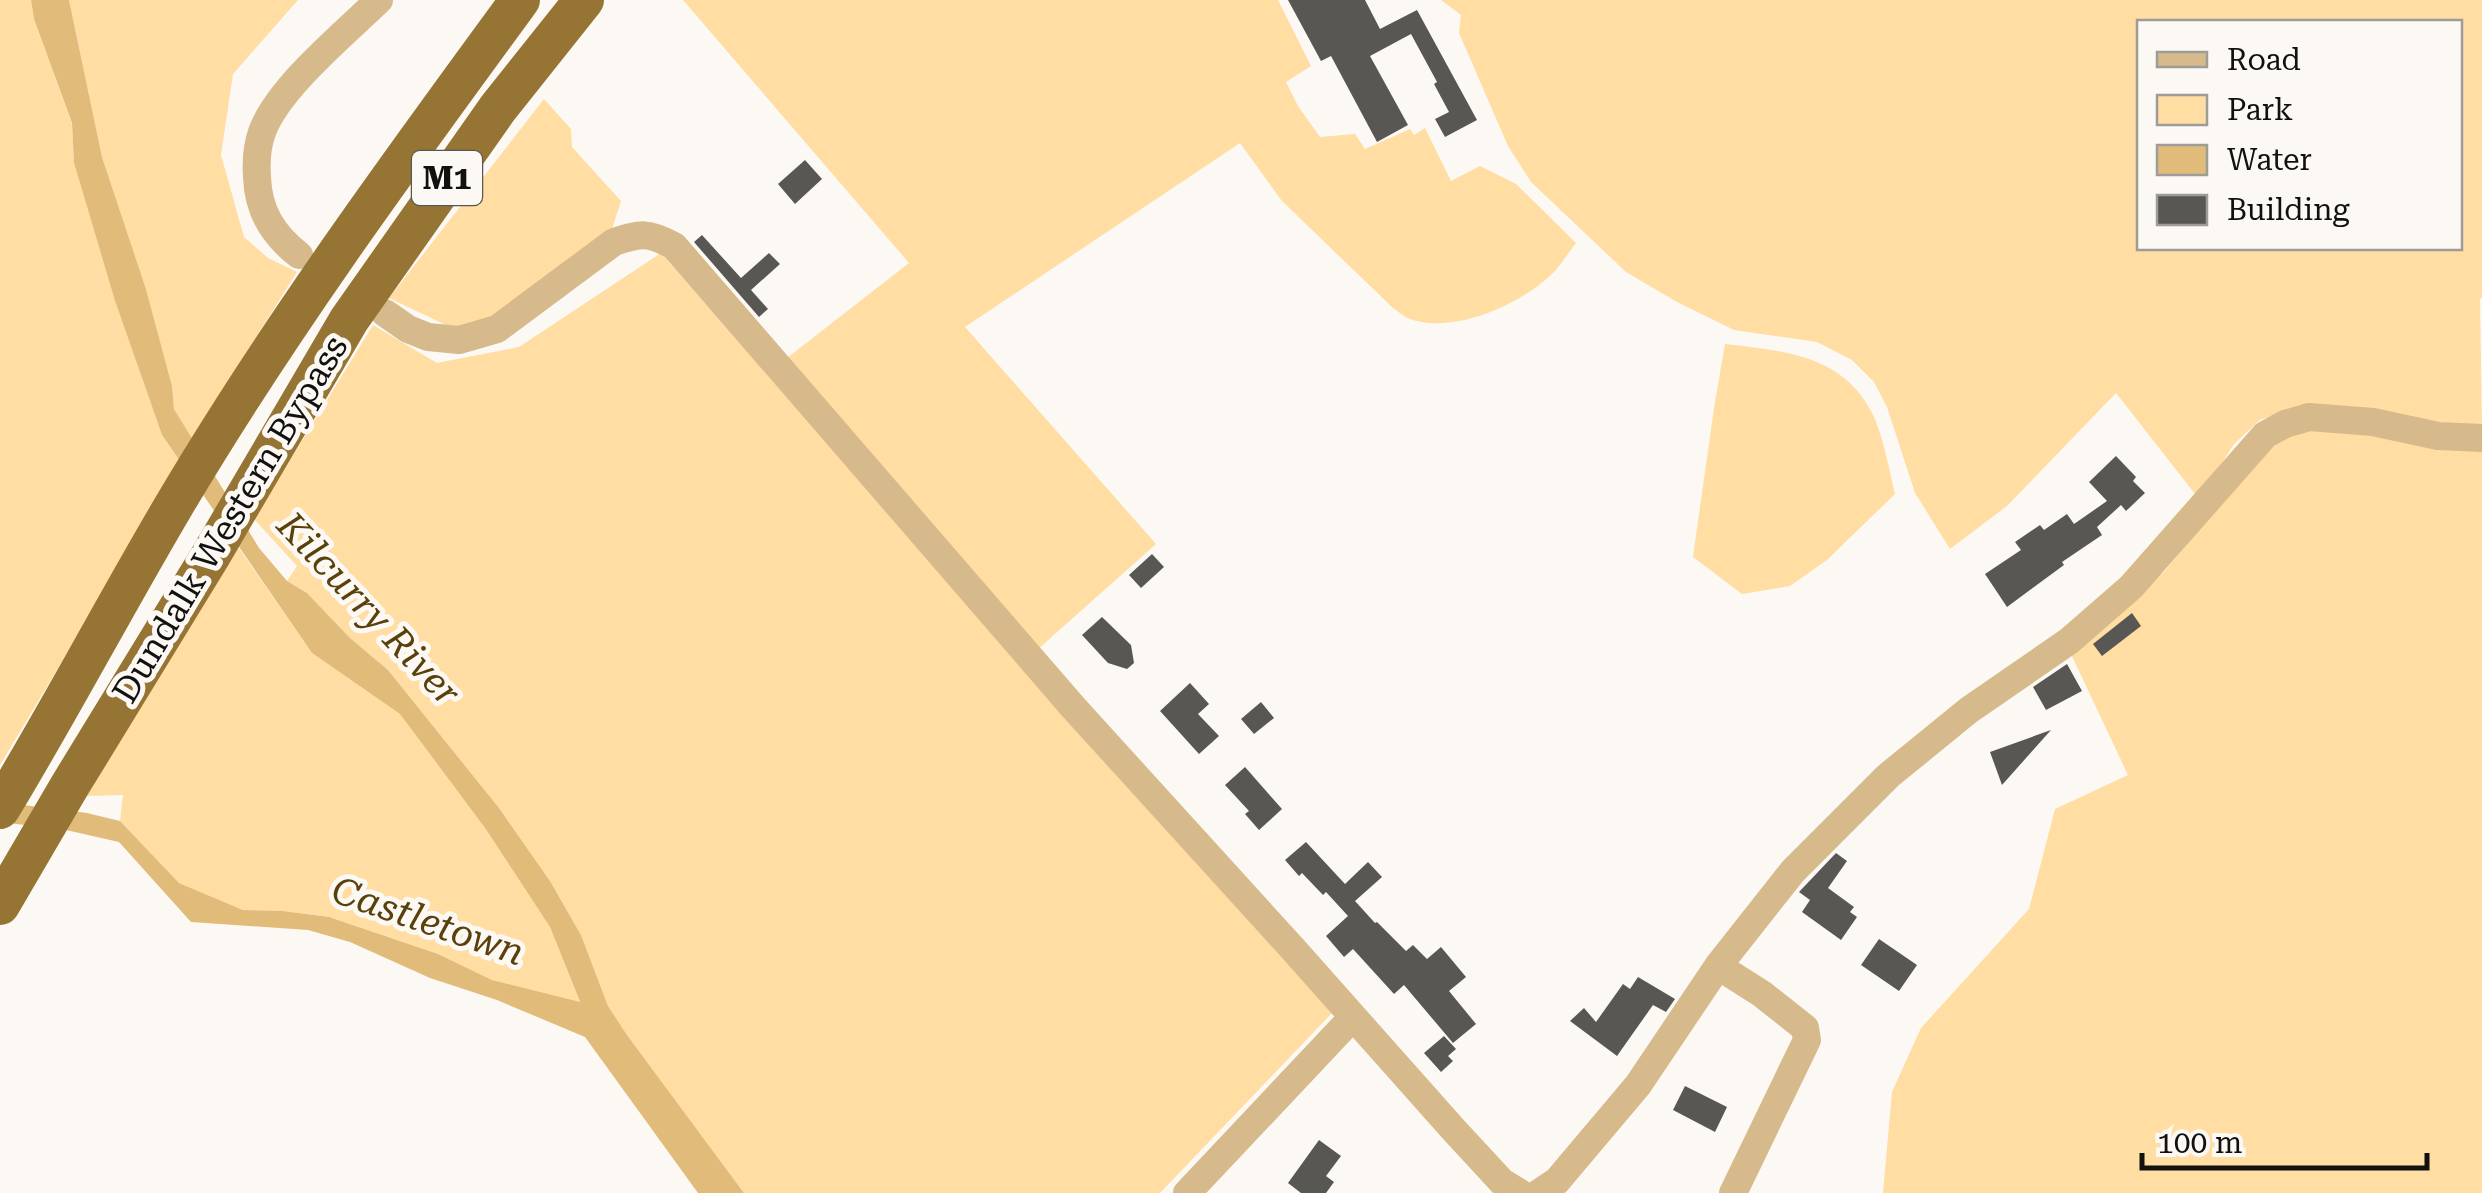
<svg xmlns="http://www.w3.org/2000/svg" width="2482" height="1193" viewBox="0 0 2482 1193" font-family="'Roboto Serif',serif">
<style>
.green{fill:#ffdda3;fill-rule:evenodd}
.water{fill:#e1bb79}
.building{fill:#595753}
.lines{fill:none;stroke-linecap:round;stroke-linejoin:round}
.minor{stroke:#d6ba8b;stroke-width:28}
.highway{stroke:#967433;stroke-width:40}
.labels{text-anchor:middle;stroke-width:10;stroke-linejoin:round;paint-order:stroke}
.shield{fill:#fcf9f5;stroke:#585755;stroke-width:2.5}
.shield-label{font-size:32px;font-weight:bold;fill:#121110}
.street-label{font-size:35px;fill:#121110;stroke:#fcf9f5}
.water-label{font-size:38px;font-style:italic;fill:#5a410b;stroke:#fcf9f5}
</style>
<rect width="100%" height="100%" fill="#fcf9f5"/>
<!-- green -->
<path class="green" d="M0,0h31l3,19 38,105 2,39 41,138 47,134 19,28 -181,302z
M69,0h229l-65,74 -12,81 23,82 24,21 29,14 -105,167 -18,-30 -2,-23 -26,-97 -44,-132z
M683,0h595l33,66 -25,16 12,24 22,31 35,-3 10,15 45,-20 4,6 11,-7 26,53 29,-15 36,18 60,59c-8,10 -15,22 -24,31 -31,30 -95,59 -139,46 -7,-2 -13,-7 -20,-12l-111,-107 -42,-58 -275,184 191,217 -119,106 -250,-292 122,-95z
M1441,0h1041v298l-2,1 2,128 -165,-19 -56,11 -27,25 -35,55 -83,-106 -109,113 -57,43 -35,-56 -28,-86 -13,-25 -22,-22 -35,-18 -83,-12 -57,-28 -51,-30 -95,-90 -23,-36 -49,-113 2,-18zM2140,22h320v226h-320z
M544,99l27,30 1,18 49,54 -11,34 -119,85 -41,7 -61,-29z
M661,253l376,430 295,330 -172,180h-416l-117,-158 -19,-29 -27,-71 -31,-54 -51,-73 -111,-138 -38,-32 -43,-45 -20,-12 10,-15 -43,-47 119,-194 64,38 82,-16z
M1725,344c60,7 120,11 149,73 10,23 15,52 21,77l-68,66 -37,26 -48,8 -49,-37 21,-149z
M2354,430l128,21v742h-599l9,-101 29,-64 108,-119 26,-100 73,-34 -57,-121 93,-82 98,-118 36,-23z
M236,544l76,109 88,61 85,114 65,99 30,76 -88,-23 -54,-26 -109,-37 -46,-6 -40,-1 -64,-27 -59,-62 3,-26 -36,1z"/>
<!-- water -->
<path class="water" d="M31,0h38l33,157 44,132 26,97 2,23 85,139 28,33 20,12 43,45 38,32 111,138 51,73 31,54 27,71 19,29 117,158h-46l-113,-156 -88,-37 -67,-22 -80,-36 -42,-12 -117,-8 -72,-80 -53,-12 -66,-8v-20l87,11 33,8 59,62 64,27 40,1 46,6 109,37 54,26 88,22 -30,-75 -65,-99 -85,-114 -88,-61 -150,-218 -47,-134 -41,-138 -2,-40 -38,-104z"/>
<!-- building -->
<path class="building" d="M1288,0h77l15,29 37,-19 60,110 -32,17 -10,-18 14,-7 -15,-28 3,-2 -26,-48 -41,22 38,69 -31,17 -46,-86 -10,5z
M805,160l17,19 -27,25 -17,-20z
M702,235l39,43 28,-25 11,11 -29,26 17,19 -9,8 -65,-75z
M2116,456l20,21 -3,4 12,12 -19,18 -5,-6 -24,22 5,8 -40,27 2,3 -57,42 -22,-33 36,-24 -6,-8 25,-17 4,5 23,-16 7,10 33,-23 -18,-19z
M1152,554l12,13 -23,21 -12,-13z
M2132,613l9,13 -39,30 -9,-12z
M1102,617l29,28 3,18 -7,6 -19,-6 -26,-28z
M2067,664l15,27 -36,19 -13,-23z
M1190,683l19,21 -11,10 21,22 -20,18 -39,-43z
M1261,702l13,16 -20,16 -13,-15z
M2051,730l-49,55 -12,-33z
M1245,767l37,42 -23,21 -14,-16 4,-3 -24,-26z
M1306,842l39,42 23,-22 14,15 -27,24 20,22 2,-1 29,29 7,-6 14,14 14,-12 25,30 -17,14 27,33 -23,19 -49,-58 -10,9 -41,-45 -9,8 -18,-21 22,-20 -22,-24 -3,3 -21,-22 -3,3 -14,-16z
M1836,853l11,8 -19,27 26,19 -4,5 7,5 -16,23 -39,-28 8,-12 -11,-8z
M1879,939l38,26 -18,26 -38,-26z
M1638,977l37,22 -9,13 -13,-7 -36,51 -47,-35 14,-13 12,14 27,-38 7,5z
M1444,1036l12,13 -8,7 5,5 -12,11 -17,-19z
M1685,1086l42,21 -12,25 -42,-22z
M1319,1140l22,16 -15,20 8,6 -8,11h-25l-13,-10z"/>
<g class="lines">
<!-- minor -->
<path class="minor" d="M299,255c-26,-20 -41,-44 -42,-78 -1,-15 0,-31 5,-45 16,-44 82,-98 117,-132
M385,313l23,16 20,8 31,3 21,-6 17,-5 117,-87c28,-9 34,-10 60,4l399,461 220,242 160,180 49,53 18,11
M1718,966l44,28 43,34 2,12 -74,153
M1187,1193l166,-176
M1539,1193l18,-12 81,-96 80,-119 75,-95 95,-95 81,-66 100,-69 62,-54 134,-152 20,-11 24,-7 64,5 65,14 44,2"/>
<!-- highway -->
<path class="highway" d="M0,809c60,-99 114,-202 173,-302 104,-176 226,-342 347,-507
M0,905l69,-118 142,-232 138,-235 149,-212 86,-108"/>
</g>
<g class="labels">
<!-- shield labels -->
<rect class="shield" x="412" y="151" width="70" height="54" rx="8"/>
<g class="shield-label">
<text x="447" y="189">M1</text>
</g>
<!-- street labels -->
<g class="street-label">
<text transform="translate(230 519) rotate(-59)" y="12">Dundalk Western Bypass</text>
</g>
<!-- water labels -->
<g class="water-label">
<text transform="translate(369 609) rotate(47)" y="13">Kilcurry River</text>
<text transform="translate(428 921) rotate(19)" y="13">Castletown</text>
</g>
</g>
<!-- legend -->
<rect x="2137" y="20" width="325" height="230" fill="#fcf9f5" stroke="#9e9c99" stroke-width="2.5"/>
<rect x="2157" y="52" width="50" height="15" fill="#d6ba8b" stroke="#9e9c99" stroke-width="2.5"/>
<text x="2227" y="70" font-size="30" fill="#121110">Road</text>
<rect x="2157" y="95" width="50" height="30" fill="#ffdda3" stroke="#9e9c99" stroke-width="2.5"/>
<text x="2227" y="120" font-size="30" fill="#121110">Park</text>
<rect x="2157" y="145" width="50" height="30" fill="#e1bb79" stroke="#9e9c99" stroke-width="2.5"/>
<text x="2227" y="170" font-size="30" fill="#121110">Water</text>
<rect x="2157" y="195" width="50" height="30" fill="#595753" stroke="#9e9c99" stroke-width="2.5"/>
<text x="2227" y="220" font-size="30" fill="#121110">Building</text>
<!-- scale -->
<path d="M2142 1153v15h285v-15" fill="none" stroke="#121110" stroke-width="5"/>
<text x="2157" y="1153" font-size="30" fill="#121110" stroke="#fcf9f5" stroke-width="8" paint-order="stroke">100 m</text>
</svg>
